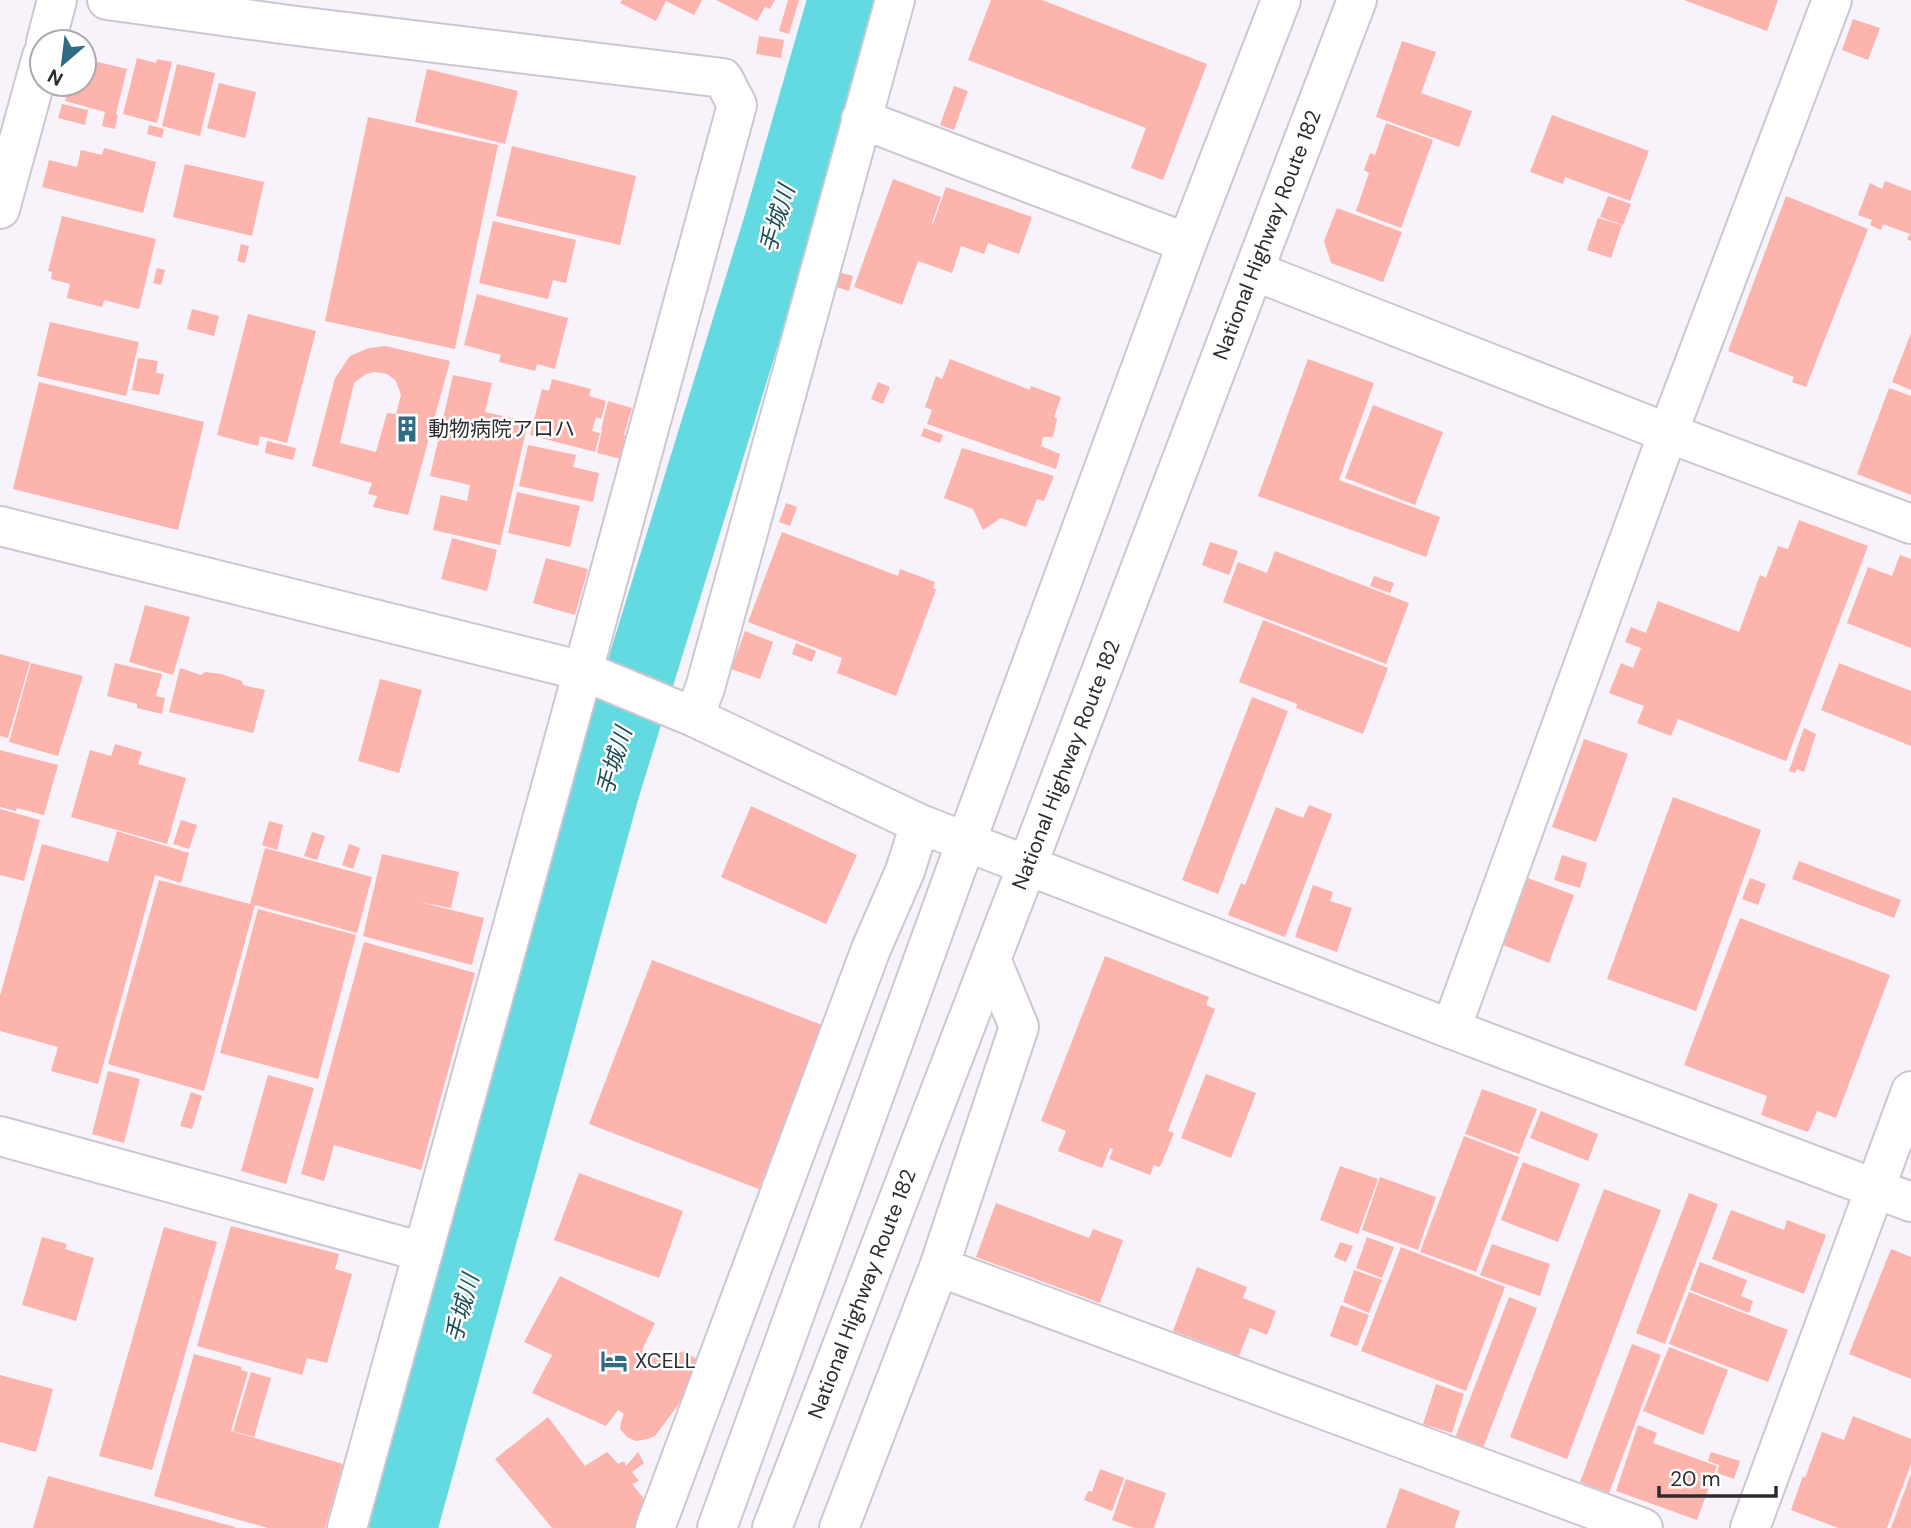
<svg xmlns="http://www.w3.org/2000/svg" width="1911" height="1528" viewBox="0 0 1911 1528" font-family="'DM Sans','Noto Sans JP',sans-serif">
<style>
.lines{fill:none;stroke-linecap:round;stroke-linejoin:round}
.river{stroke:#63d9e2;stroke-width:70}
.building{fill:#fcb4ad;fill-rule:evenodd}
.minor-casing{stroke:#ccc7d0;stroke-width:42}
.highway-casing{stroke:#ccc7d0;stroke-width:42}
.minor{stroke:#fff;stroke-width:38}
.highway{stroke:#fff;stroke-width:38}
.labels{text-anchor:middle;stroke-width:5;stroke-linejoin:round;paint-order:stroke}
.street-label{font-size:21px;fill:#2d2b2f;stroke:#fff}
.poi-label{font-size:21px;fill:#2d2b2f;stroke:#fff;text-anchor:start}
.water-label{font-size:23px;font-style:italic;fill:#1a4e52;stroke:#fff}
</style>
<rect width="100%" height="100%" fill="#f8f2fb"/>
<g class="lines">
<!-- river -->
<path class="river" d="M402,1528l203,-740 174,-565 64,-223"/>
</g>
<!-- building -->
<path class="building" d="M622,0h80l-8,15 -28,-14 -10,20 -36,-18z
M716,0h59l-5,9 -5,-2 -8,14z
M788,0h11l-10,34 -10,-3z
M991,0h51l165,64 -44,116 -32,-12 15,-40 -178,-68z
M1684,0h94l-11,31z
M1853,19l27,9 -12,32 -26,-10z
M759,36l25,4 -3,18 -25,-4z
M1402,41l34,11 -15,41 51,18 -13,36 -83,-30z
M84,55l11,2 -1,4 33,8 -11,45 2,1 -3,14 -13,-3 3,-14 -40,-11 4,-17h15z
M137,58l19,5 1,-4 15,3 -15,61 -34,-9z
M177,64l38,9 -15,63 -38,-10z
M427,69l91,22 -13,53 -90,-22z
M219,83l37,9 -11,46 -38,-10z
M954,86l14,5 -14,39 -14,-5z
M62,104l26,6 -3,15 -27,-7z
M1552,115l97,36 -19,50 -65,-24 -2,7 -33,-12z
M368,117l130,28 -43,204 -130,-28z
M1386,123l47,17 -32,88 -45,-17 13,-38 -5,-3 6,-17 5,2z
M149,125l15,4 -2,9 -15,-4z
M512,146l124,30 -16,69 -124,-29z
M104,148l52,14 -13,51 -101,-26 7,-27 28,7 4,-17 21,5z
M185,164l79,18 -12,54 -79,-19z
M893,179l48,18 -9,26 1,1 13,-37 86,30 -13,37 -31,-11 -4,11 -23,-8 -9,27 -34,-12 -16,44 -48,-18z
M1885,181l26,10v50l-4,-2 3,-5 -27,-10 -2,6 -11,-5 2,-5 -14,-5 12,-32 12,6z
M1608,196l23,8 -8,21 -23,-8z
M1786,196l82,33 -62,158 -14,-5 2,-5 -66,-26z
M1337,208l65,24 -19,50 -52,-19 -7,-22z
M62,216l94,23 -17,70 -35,-9 -2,7 -35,-9 3,-14 -19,-5 1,-7 -4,-1z
M1598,218l24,7 -11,33 -24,-8z
M493,221l83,19 -10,43 -13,-3 -5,19 -69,-16z
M241,244l8,2 -4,17 -8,-2z
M157,268l8,2 -4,15 -8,-2z
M838,272l15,4 -4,15 -16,-5z
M477,294l91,24 -13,51 -18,-5 -2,7 -36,-9 2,-7 -37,-10z
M192,309l27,7 -5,20 -27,-7z
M248,314l68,17 -29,112 -27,-7 -2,10 -41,-11z
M50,322l89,20 -13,54 -89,-20z
M1911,333v57l-19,-8z
M385,346l65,15 -42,154 -35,-8 4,-11 -9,-2 4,-11 -60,-17 23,-88 15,-22 19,-8zM375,372l12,2 9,7 5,14 -5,19 -9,-1 -11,39 -36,-9 14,-60 12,-9z
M138,358l20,3 -2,12 8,1 -5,21 -27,-5z
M950,359l80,31 1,-4 30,11 -7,20 3,2 -4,18h-10l-2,9 19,8 -4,15 -129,-45 5,-14 -7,-3 11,-31 6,3z
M1308,359l66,24 -35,97 101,37 -14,40 -168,-61z
M453,375l39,8 -7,29 43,10 -28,123 -67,-15 8,-35 26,6 3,-16 -40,-9z
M552,379l39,10 -2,7 17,5 -5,18 -5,-2 -4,14 8,2 -5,19 -65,-17 12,-46 7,2z
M39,382l165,40 -26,108 -165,-41z
M878,382l12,5 -7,17 -12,-5z
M1889,388l22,8v99l-54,-21z
M608,401l24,7 -8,27 3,1 -6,23 -24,-6 5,-23h-1z
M1373,405l70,27 -28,73 -70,-27z
M924,428l19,7 -3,8 -19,-7z
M267,441l29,7 -3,12 -28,-7z
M528,445l48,10 -3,12 26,6 -6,29 -74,-16z
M962,448l92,28 -10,25 -7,-2 -11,28 -25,-9 -18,12 -10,-21 -29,-11z
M517,492l63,14 -10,41 -62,-14z
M786,503l11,4 -7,19 -11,-4z
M1799,520l69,26 -82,215 -108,-42 -7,17 -34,-13 7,-17 -35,-13 12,-30 12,5 8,-20 -16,-6 6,-15 15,6 12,-32 81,31 21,-57 6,3 12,-32 10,3z
M782,532l116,44 2,-7 35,13 -2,6 3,2 -40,106 -59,-23 5,-15 -94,-36z
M452,538l45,12 -10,41 -46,-12z
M1210,542l28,9 -9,24 -27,-10z
M1275,551l134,52 -23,61 -163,-62 15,-40 29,11z
M1900,555l11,4v89l-64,-25 21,-56 24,9z
M546,558l42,11 -13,46 -42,-12z
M1374,576l20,7 -4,10 -20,-7z
M145,605l45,12 -17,58 -44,-13z
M1263,620l125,48 -25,66 -67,-26 1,-4 -58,-22z
M745,631l28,11 -13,37 -29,-10z
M796,643l20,8 -4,11 -20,-8z
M0,654l30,8 -22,76 -8,-2z
M31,663l52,13 -25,80 -49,-14z
M115,663l47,11 -6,22 9,2 -3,16 -25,-6v-4l-30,-8z
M1839,663l72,28v55l-90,-36z
M180,668l21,7 4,-3 16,2 21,7 1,4 22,5 -12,43 -84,-21z
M380,679l42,11 -23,83 -41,-12z
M1252,697l36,14 -70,183 -36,-14z
M1804,728l12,6 -12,38 -7,-3 -2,4 -6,-2z
M1584,739l44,15 -32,88 -44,-15z
M115,744l27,8 -4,12 48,14 -19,66 -96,-27 19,-67 21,6z
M0,750l58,15 -14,50 -27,-7 -1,3 -16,-4z
M1673,797l88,33 -65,181 -89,-32z
M1309,805l23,9 -47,123 -57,-22 13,-32 4,2 31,-78 27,11z
M751,806l106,49 -31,69 -105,-47z
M0,809l40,11 -16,61 -24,-6z
M181,820l16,5 -8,24 -16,-5z
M269,821l14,4 -6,25 -15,-5z
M117,831l72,22 -8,30 -26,-8 -57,209 -47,-13 7,-24 -58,-16v-35l42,-152 66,18z
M312,832l13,4 -8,24 -13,-4z
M349,844l11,4 -7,21 -11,-4z
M265,848l107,29 -15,56 -102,-28 -51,186 -96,-27 51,-184 91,24z
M382,854l77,18 -8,36 -32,-6 65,16 -12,47 -109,-29z
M1562,855l25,8 -7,25 -26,-8z
M1799,861l102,39 -7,18 -102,-39z
M1528,878l46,17 -25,68 -46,-18z
M1750,878l16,6 -8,21 -16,-6z
M1313,885l20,7 -3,9 22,7 -15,44 -42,-15z
M258,909l98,26 -38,144 -98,-26z
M1740,918l150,57 -54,143 -19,-7 -9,21 -47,-17 6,-19 -83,-31z
M364,942l111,31 -54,197 -87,-25 -10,36 -23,-7z
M1105,956l104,41 -3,8 9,4 -47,122 6,2 -14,34 -6,-2 -4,10 -41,-16 4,-10 -3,-1 -8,20 -44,-17 8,-20 -25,-10z
M652,960l170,65 -63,164 -170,-65z
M108,1071l32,8 -16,64 -32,-9z
M1206,1074l50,19 -25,65 -50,-20z
M268,1075l46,13 -28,96 -45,-13z
M1482,1089l55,20 -18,45 -54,-20z
M191,1092l11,4 -10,33 -12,-3z
M1541,1111l57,23 -10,27 -58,-23z
M1464,1136l55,21 -43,115 -56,-20z
M1523,1162l57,22 -22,58 -57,-22z
M1340,1166l38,13 -20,55 -38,-14z
M579,1173l104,38 -24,67 -105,-38z
M1380,1177l56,20 -18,53 -56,-20z
M1604,1189l57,21 -94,249 -57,-22z
M1689,1193l29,11 -53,140 -29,-11z
M996,1203l93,35 4,-9 30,11 -23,63 -124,-46z
M1731,1210l53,20 3,-10 39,15 -22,59 -92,-35z
M231,1226l108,28 -4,15 17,5 -25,89 -20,-5 -5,17 -105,-29z
M164,1227l53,15 -65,228 -53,-14z
M42,1237l25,7 -2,5 29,9 -18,63 -54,-16z
M1367,1237l27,10 -12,31 -26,-10z
M1340,1242l13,4 -7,16 -12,-5z
M1492,1244l58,20 -10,32 -60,-21z
M1401,1247l104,40 -39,104 -105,-40z
M1891,1249l20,8v122l-62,-25z
M1700,1262l47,18 -6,16 12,5 -4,12 -59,-23z
M1197,1267l50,20 -4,11 33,13 -9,24 -17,-7 -11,28 -66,-25z
M1354,1270l28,10 -13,33 -26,-11z
M560,1276l95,47 -13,27 23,11 6,-5 13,-5 14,9v18l-43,58 -7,3 -12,2 -9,-4 -7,-8 1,-7 3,-8 -6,-4 -12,16 -74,-33 20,-38 -28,-13z
M1689,1292l99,38 -20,52 -99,-38z
M1509,1297l28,11 -54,140 -28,-10z
M1341,1305l28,10 -12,31 -27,-10z
M1632,1344l29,11 -52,138 -29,-11z
M1669,1347l59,23 -25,65 -60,-24z
M194,1354l48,13 -1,3 7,2 -17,59 112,33 -18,64h-57l-114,-32z
M251,1372l20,6 -17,59 -21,-6z
M0,1375l53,14 -17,63 -36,-10z
M1436,1384l28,10 -12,39 -29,-9z
M1853,1416l58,23v25l-24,64h-49l-47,-18 12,-34 2,2 17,-46 22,8z
M548,1417l37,49 22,-14 11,12 6,-3 2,5 12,-14 6,11 -12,9 7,9 -7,3 17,21 -9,23h-88l-57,-69z
M1638,1425l19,8 -4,10 64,23 -20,54 -81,-29z
M1711,1452l29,9 -6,18 -17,-6 2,-8 -11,-4z
M1100,1469l24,9 -12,33 -28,-11 4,-9 4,1z
M1911,1474v54h-20z
M48,1476l187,51v1h-202z
M1126,1479l40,14 -12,35h-20l-22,-8z
M1400,1488l60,23 -6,17h-68z"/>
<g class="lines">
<!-- minor casing -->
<g class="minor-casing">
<path id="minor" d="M107,0l182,25 434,53 14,27 -154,566 -236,857
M46,42l11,-42
M861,119l326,124
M0,209l42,-153
M1254,271l414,162 243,91
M0,526l583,145 111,46 226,107 531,205 460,173
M694,717l11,-29 190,-688
M1451,1029l217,-596 164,-433
M0,1136l423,116
M939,1267l704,261
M655,1528l216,-579 34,-78 15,-47
M839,1528l100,-261 80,-240 -28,-68
M1750,1528l161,-437"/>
</g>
<!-- highway casing -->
<g class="highway-casing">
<path id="highway" d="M717,1528l249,-686 221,-599 94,-243
M772,1528l255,-662 330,-866"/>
</g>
<!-- minor -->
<use href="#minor" class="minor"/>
<!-- highway -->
<use href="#highway" class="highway"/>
</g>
<!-- icons -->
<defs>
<g id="building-bare" transform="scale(2.1)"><path d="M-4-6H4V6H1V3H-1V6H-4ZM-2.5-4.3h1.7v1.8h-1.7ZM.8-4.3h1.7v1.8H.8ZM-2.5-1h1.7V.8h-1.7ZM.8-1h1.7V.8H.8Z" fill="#2f6b83" stroke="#fff" stroke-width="2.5" paint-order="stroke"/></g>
<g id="hotel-bare" transform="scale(2.1)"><path d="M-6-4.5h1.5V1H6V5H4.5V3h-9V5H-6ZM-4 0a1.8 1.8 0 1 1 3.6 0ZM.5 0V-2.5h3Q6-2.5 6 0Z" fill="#2f6b83" stroke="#fff" stroke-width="2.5" paint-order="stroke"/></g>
</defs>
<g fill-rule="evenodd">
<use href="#building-bare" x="407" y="429"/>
<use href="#hotel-bare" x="614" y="1361"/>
</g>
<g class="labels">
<!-- street labels -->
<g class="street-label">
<text transform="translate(1267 235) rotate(-69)" y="7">National Highway Route 182</text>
<text transform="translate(1066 765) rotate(-69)" y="7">National Highway Route 182</text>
<text transform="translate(862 1294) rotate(-69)" y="7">National Highway Route 182</text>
</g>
<!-- poi labels -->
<g class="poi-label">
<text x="428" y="436">動物病院アロハ</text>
<text x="635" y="1368">XCELL</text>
</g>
<!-- water labels -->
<g class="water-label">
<text transform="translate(777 219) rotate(-73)" y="8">手城川</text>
<text transform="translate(614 761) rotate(-73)" y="8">手城川</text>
<text transform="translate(462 1308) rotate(-75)" y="8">手城川</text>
</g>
</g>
<!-- north arrow -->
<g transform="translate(63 63) rotate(208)"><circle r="33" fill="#ffffff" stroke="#abaaac" stroke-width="2"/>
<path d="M0-5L12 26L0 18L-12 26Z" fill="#2f6b83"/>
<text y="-10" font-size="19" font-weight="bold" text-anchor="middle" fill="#2d2b2f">N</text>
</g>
<!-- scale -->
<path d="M1659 1486v10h117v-10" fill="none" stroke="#2d2b2f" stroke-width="3.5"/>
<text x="1670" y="1486" font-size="21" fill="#2d2b2f" stroke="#ffffff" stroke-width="5" paint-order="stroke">20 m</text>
</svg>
